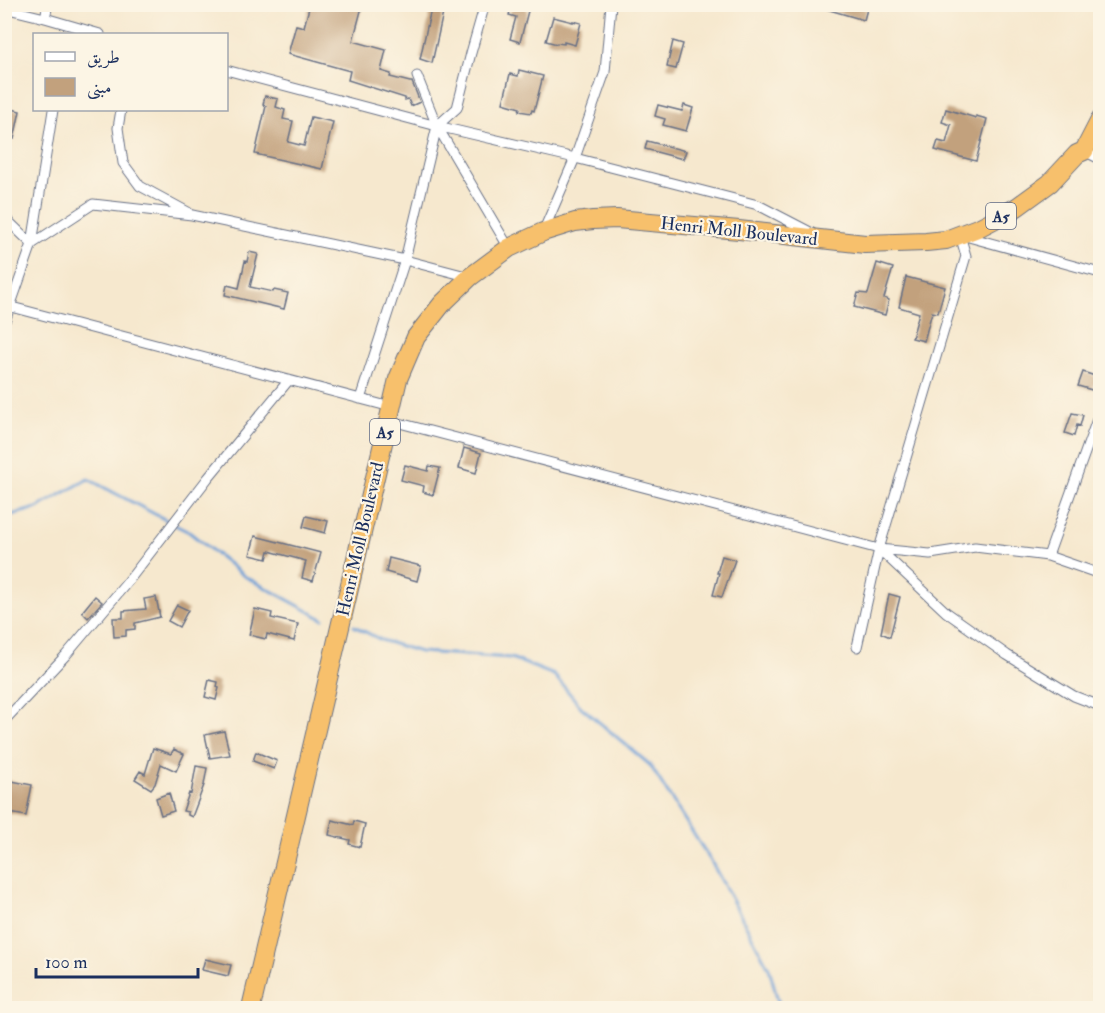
<svg xmlns="http://www.w3.org/2000/svg" width="1105" height="1013" viewBox="0 0 1105 1013" font-family="'IM FELL Double Pica',Amiri,serif">
<style>
.lines{fill:none;stroke-linecap:round;stroke-linejoin:round}
.stream{stroke:#6c9fd7;stroke-width:3}
.building{fill:#c2a17d}
.street-casing{stroke:#687085;stroke-width:11}
.highway-casing{stroke:#687085;stroke-width:20}
.street{stroke:#fff;stroke-width:9}
.highway{stroke:#f7c06c;stroke-width:18}
.labels{text-anchor:middle;stroke-width:4.5;stroke-linejoin:round;paint-order:stroke}
.shield{fill:#fcf5e5;stroke:#5e6a86;stroke-width:1.5}
.shield-label{font-size:16px;font-weight:bold;fill:#1b2f5e}
.street-label{font-size:18px;fill:#1b2f5e;stroke:#fcf5e5}
</style>
<rect width="100%" height="100%" fill="#fcf5e5"/>
<filter id="ink" filterUnits="userSpaceOnUse"><feTurbulence type="fractalNoise" baseFrequency=".0167" numOctaves="2"/><feDisplacementMap in="SourceGraphic" scale="12" xChannelSelector="R" yChannelSelector="G"/><feConvolveMatrix kernelMatrix="1 2 1 2 8 2 1 2 1" color-interpolation-filters="sRGB"/></filter>
<filter id="wash" filterUnits="userSpaceOnUse"><feTurbulence type="fractalNoise" baseFrequency=".008" numOctaves="4" result="noise"/><feDisplacementMap in="SourceGraphic" scale="24" xChannelSelector="R" yChannelSelector="G"/><feGaussianBlur stdDeviation="1.35" result="paint"/><feColorMatrix in="noise" values="0 0 0 0 0 0 0 0 0 0 0 0 0 0 0 0 0 1.4 0 .05"/><feComposite in="paint" operator="in"/></filter>
<g filter="url(#wash)">
<rect width="100%" height="100%" fill="#f6e8ce"/>
<g class="lines">
<!-- stream -->
<path class="stream" d="M4,517l33,-9 51,-29 82,43
M175,525l14,7 55,44 79,43
M354,626l27,14 39,12 91,6 43,17 27,32 69,58 62,98 57,105 11,40"/>
</g>
<g id="blocks">
<!-- building -->
<path class="building" d="M310,4h45l7,3 -9,34 33,9 -5,21 10,3 -1,3 20,5h2l8,20 -9,4 -3,-7 -3,1v-2l-57,-18 2,-9 -62,-17 8,-29 8,2z
M432,4h13l-13,59 -12,-4z
M512,4l16,2 -1,4 1,1 -8,31 -10,-3 6,-22 -7,-2z
M819,4h44l-1,4 5,1 -3,11 -45,-13z
M553,17l20,5v-1l8,2 -6,22 -11,-3v2l-7,-1v1l-11,-3z
M673,41l10,3 -7,25 -9,-2z
M519,70l24,6 -9,35 -2,-1 -1,3 -12,-2 1,-3 -17,-5 7,-29 8,2z
M265,96l13,3 -2,8 9,3 -2,9 10,2 -5,21 16,4 7,-29 22,5 -11,47 -67,-15 11,-48 -3,-1z
M658,105l24,6 2,-6 9,3 -7,23 -23,-6 2,-6 -10,-3z
M4,107l16,4 -6,28 -10,-2z
M946,109l30,9v-2l11,3 -11,42 -41,-11 3,-9 8,2 5,-18 -9,-3z
M647,141l39,10 -3,8 -38,-10z
M249,252l9,2 -8,33 23,5 1,-2 14,3 -4,16 -59,-14 2,-10 12,3 6,-27 2,1z
M877,263l16,5 -9,30 5,2 -4,15 -31,-8 4,-14 10,1z
M906,277l39,10 -7,26 -6,-1 -8,29 -12,-3 7,-25 -20,-6z
M1083,372l15,5 -6,13 -14,-4z
M1072,413l11,2 -3,11 -3,-1 -3,11 -9,-3z
M464,448l17,5 -5,20 -17,-5z
M405,465l23,6 1,-5 11,2 -7,27 -10,-3 1,-6 -23,-6z
M306,516l22,5 -3,12 -22,-6z
M255,536l66,17 -8,28 -11,-3 4,-17 -37,-10 -2,8 -17,-4z
M722,556l13,4 -13,37 -9,-2 6,-22h-2z
M389,558l32,8 -4,15 -31,-9z
M889,594l11,3 -10,40 -9,-4z
M95,596l7,6 -14,16 -6,-6z
M156,597l4,20 -25,6v6l-9,1v6l-12,1 -1,-19h10v-7l23,-2 -2,-10z
M177,605l11,5 -9,17 -11,-6z
M255,609l17,4 -1,5 27,6 -4,17 -27,-7 -1,5 -17,-4z
M209,680l9,2 -1,5 2,1 -3,12 -11,-3z
M224,731l6,24 -20,3 -5,-23z
M153,748l18,6 3,-5 10,5 -8,17 -15,-7 -6,20 -4,5 -16,-10 5,-8 5,3z
M256,752l21,9 -3,8 -21,-8z
M196,766l11,2 -3,17 -12,32 -4,-2v-3l-5,-1 6,-18 2,1z
M7,780l25,5 -6,31 -22,-4v-19z
M169,793l5,18 -13,4 -5,-17z
M332,820l21,5 1,-4 11,3 -5,23 -11,-3 1,-4 -21,-5z
M205,959l26,6 -3,11 -26,-6z"/>
</g>
</g>
<g filter="url(#ink)">
<use href="#blocks" fill-opacity="0" stroke="#687085" stroke-width="1.5"/>
<g class="lines">
<!-- street casing -->
<g class="street-casing">
<path id="street" d="M485,4l-14,49 -14,55 -20,18 72,122
M4,8l41,10 55,16
M45,18l3,-14
M226,70l211,56 138,32 183,47 54,28
M121,110l-3,18 5,35 17,23 48,26
M1084,151l16,8
M4,217l28,27
M543,232l32,-74 30,-86 6,-68
M965,236l135,37
M32,244l61,-40 99,11 213,45 65,17
M4,305l387,102
M4,324l28,-80 21,-134
M360,399l45,-139 32,-134 -20,-50
M388,420l491,129 51,5 45,-7 73,9 52,18
M879,549l67,63 61,43 67,41 26,10
M1048,556l52,-145
M857,647l22,-98 87,-293 -6,-21
M4,721l62,-66 64,-76 78,-101 81,-98"/>
</g>
<!-- highway casing -->
<g class="highway-casing">
<path id="highway" d="M251,1008l147,-629 18,-42 26,-33 28,-27 39,-29 34,-16 32,-10 18,-2 24,-1 122,11 126,14 61,-2 20,-2 34,-13 21,-11 16,-9 33,-24 27,-29 7,-3 16,-31"/>
</g>
<!-- street -->
<use href="#street" class="street"/>
<!-- highway -->
<use href="#highway" class="highway"/>
</g>
</g>
<g class="labels">
<!-- shield labels -->
<g class="shield">
<rect x="986" y="203" width="30" height="26" rx="4.5"/>
<rect x="370" y="419" width="30" height="26" rx="4.5"/>
</g>
<g class="shield-label">
<text x="1001" y="222">A5</text>
<text x="385" y="438">A5</text>
</g>
<!-- street labels -->
<g class="street-label">
<text transform="translate(739 231) rotate(6)" y="6">Henri Moll Boulevard</text>
<text transform="translate(360 539) rotate(-77)" y="6">Henri Moll Boulevard</text>
</g>
</g>
<!-- margin -->
<rect width="1105" height="1013" fill="none" stroke="#fcf5e5" stroke-width="24"/>
<!-- legend -->
<rect x="33" y="33" width="195" height="78" fill="#fcf5e5" stroke="#a2a6af" stroke-width="1.5"/>
<rect x="45" y="52" width="30" height="9" fill="#ffffff" stroke="#a2a6af" stroke-width="1.5"/>
<text x="87" y="63" font-size="18" fill="#1b2f5e">طريق</text>
<rect x="45" y="78" width="30" height="18" fill="#c2a17d" stroke="#a2a6af" stroke-width="1.5"/>
<text x="87" y="93" font-size="18" fill="#1b2f5e">مبنى</text>
<!-- scale -->
<path d="M36 968v9h162v-9" fill="none" stroke="#1b2f5e" stroke-width="3"/>
<text x="45" y="968" font-size="18" fill="#1b2f5e" stroke="#fcf5e5" stroke-width="4.5" paint-order="stroke">100 m</text>
</svg>
